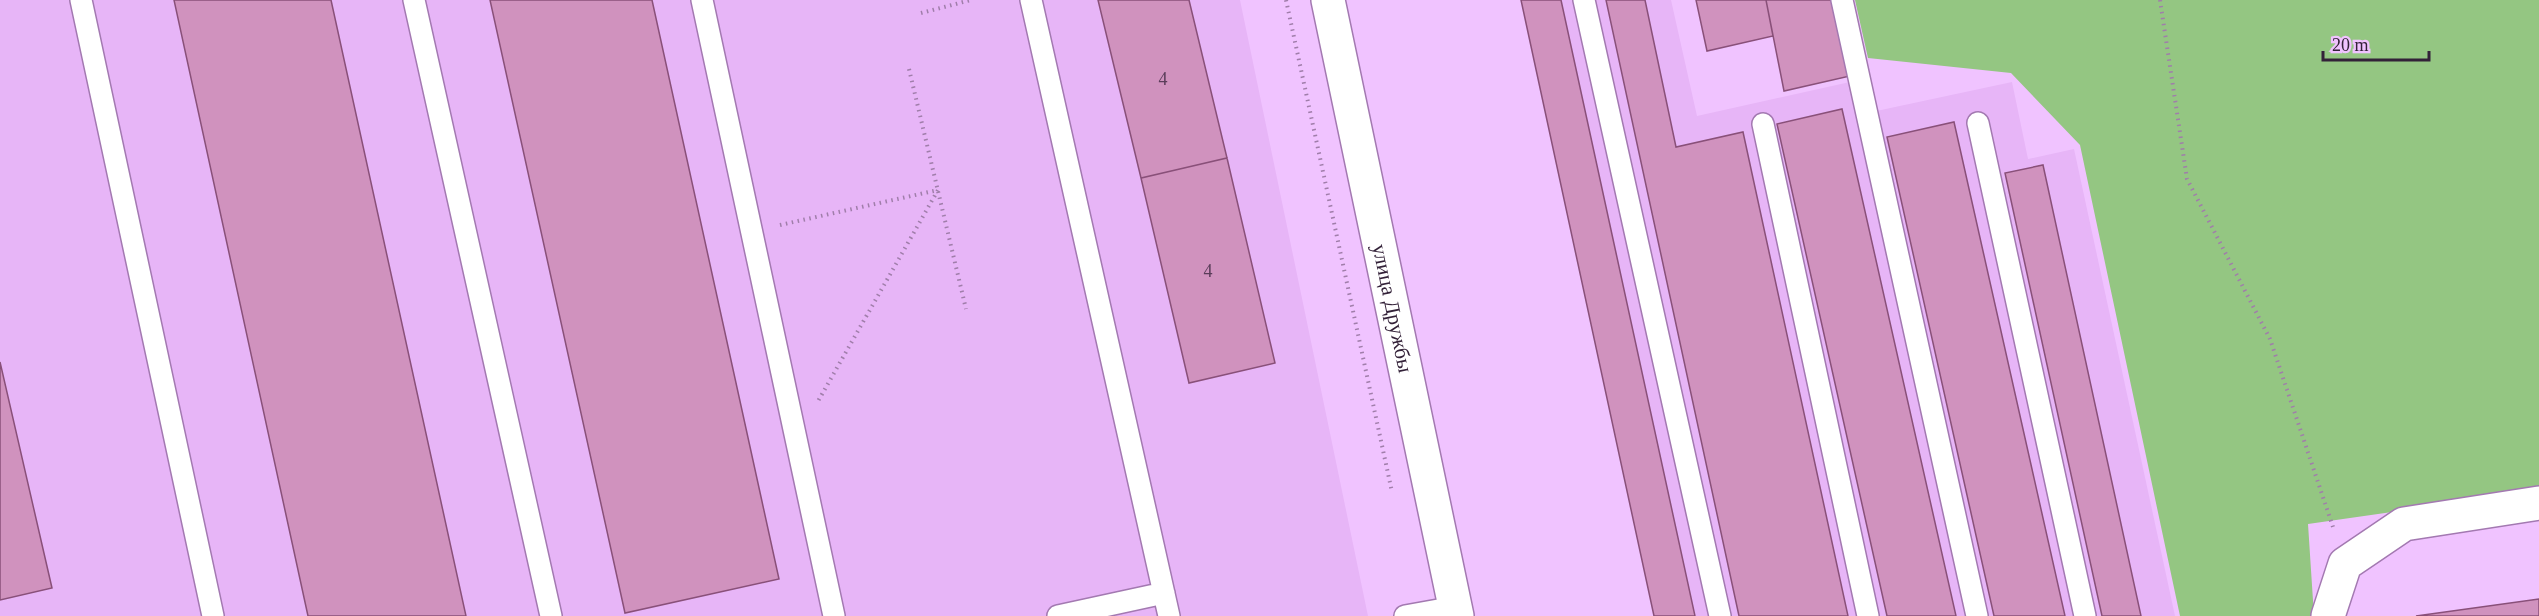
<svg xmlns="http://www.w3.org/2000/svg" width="2539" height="616" viewBox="0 0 2539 616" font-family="Georgia,serif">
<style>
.built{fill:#e7b5f7}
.green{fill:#94c682}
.building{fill:#d092be;stroke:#895079;stroke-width:1.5}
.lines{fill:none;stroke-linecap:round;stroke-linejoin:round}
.service-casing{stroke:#a379b1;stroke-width:24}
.minor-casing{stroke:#a379b1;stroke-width:36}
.tertiary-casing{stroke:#a379b1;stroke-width:36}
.path{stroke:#a07eaa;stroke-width:4;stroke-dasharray:1.5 4.5;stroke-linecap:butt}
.service{stroke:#fff;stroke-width:21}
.minor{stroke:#fff;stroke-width:33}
.tertiary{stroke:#fff;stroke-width:33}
.labels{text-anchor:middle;stroke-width:4.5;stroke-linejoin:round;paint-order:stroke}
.number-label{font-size:18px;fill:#5a3d5a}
.street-label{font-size:21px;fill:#332138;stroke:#f0c3ff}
</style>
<rect width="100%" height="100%" fill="#f0c3ff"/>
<!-- built -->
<path class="built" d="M0,0h1240l128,616h-1368z
M1521,0h150l26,116 162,-36 8,33 145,-31 16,77 46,-10 101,467h-521z"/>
<!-- green -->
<path class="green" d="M1855,0h684v491l-231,33 6,92h-134l-100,-471 -69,-72 -143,-15z"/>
<!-- building -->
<path class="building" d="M174,0h157l135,616h-158z
M490,0h162l127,579 -154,34z
M1098,0h91l38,158 -86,20z
M1521,0h40l134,616h-41z
M1606,0h39l31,147 67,-15 105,484h-109z
M1696,0h70l7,36 -66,15z
M1766,0h69l15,76 -66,15z
M1842,109l114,507h-69l-110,-492z
M1954,122l111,494h-71l-107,-479z
M1227,158l48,205 -86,20 -48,-205z
M2043,165l98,451h-39l-97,-443z
M0,362l52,226 -52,12z
M2539,599v17h-123z"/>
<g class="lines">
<!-- service casing -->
<g class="service-casing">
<path id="service" d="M81,0l132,616
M414,0l137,616
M702,0l132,616
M1031,0l138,616
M1584,0l136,616
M1842,0l135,616
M1978,123l107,493
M1763,124l105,492
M1058,616l106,-23
M1405,616l50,-9"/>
</g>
<!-- minor casing -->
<g class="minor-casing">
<path id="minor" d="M2328,616l17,-52 59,-40 135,-21"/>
</g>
<!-- tertiary casing -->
<g class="tertiary-casing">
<g id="tertiary">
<path id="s1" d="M1328,0l129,616"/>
</g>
</g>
<!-- path -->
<path class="path" d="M1286,0l106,492
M2160,0l27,179 83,160 64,191
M921,13l50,-13
M909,69l57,240
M780,225l158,-35 -121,213"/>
<!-- service -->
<use href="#service" class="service"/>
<!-- minor -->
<use href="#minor" class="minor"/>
<!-- tertiary -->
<use href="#tertiary" class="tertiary"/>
</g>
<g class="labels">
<!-- number labels -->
<g class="number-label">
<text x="1163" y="85">4</text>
<text x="1208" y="277">4</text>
</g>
<!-- street labels -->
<g class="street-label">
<text dy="7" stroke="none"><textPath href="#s1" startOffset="315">улица Дружбы</textPath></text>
</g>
</g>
<!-- scale -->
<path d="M2323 51v9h106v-9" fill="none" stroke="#332138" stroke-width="3"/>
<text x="2332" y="51" font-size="18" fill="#332138" stroke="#f0c3ff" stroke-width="4.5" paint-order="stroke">20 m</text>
</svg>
